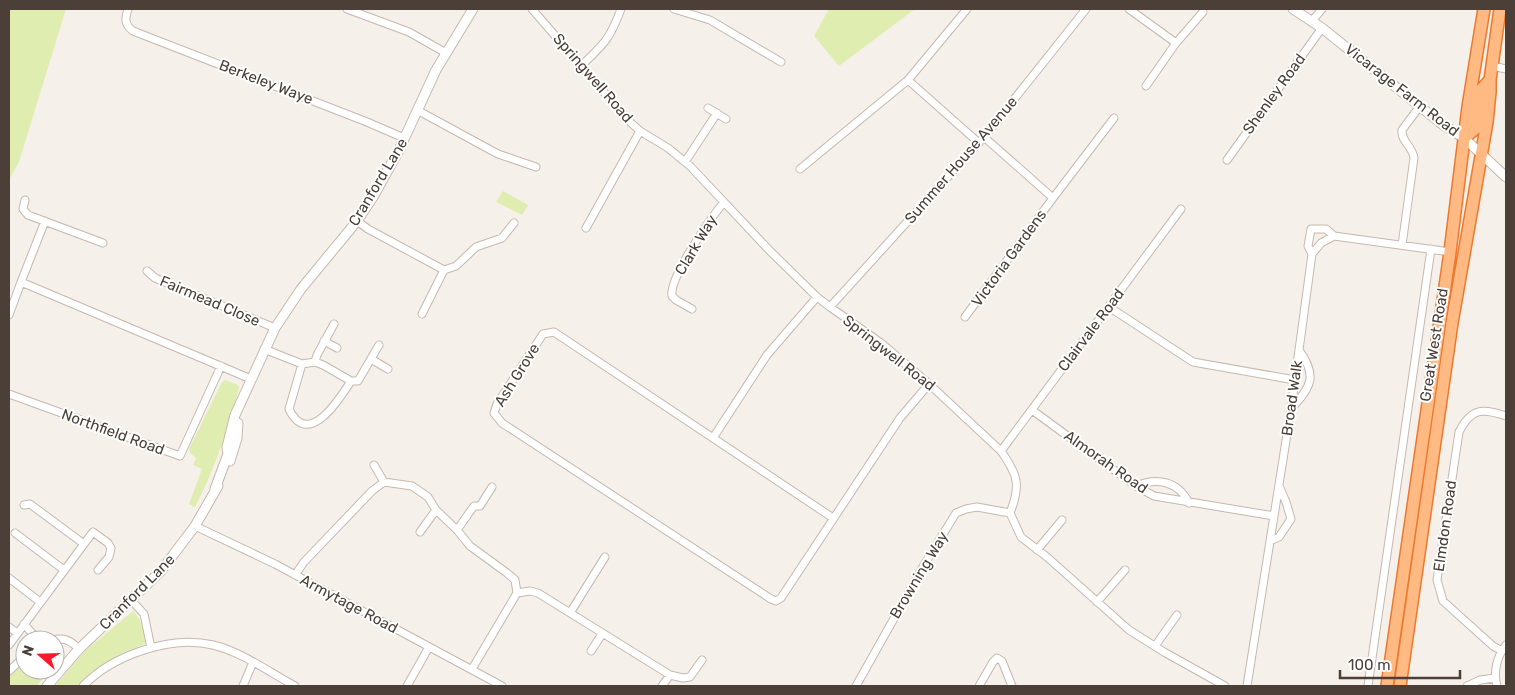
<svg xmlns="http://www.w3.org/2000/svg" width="1515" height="695" viewBox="0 0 1515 695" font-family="Rubik,sans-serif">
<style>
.green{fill:#e0edb0}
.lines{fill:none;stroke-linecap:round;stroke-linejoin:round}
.minor-casing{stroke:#c6b8ae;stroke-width:9}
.tertiary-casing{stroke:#c6b8ae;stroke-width:11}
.trunk-casing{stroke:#ec792f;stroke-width:14}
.minor{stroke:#fff;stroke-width:7}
.tertiary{stroke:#fff;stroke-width:9}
.trunk{stroke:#ffba83;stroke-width:11}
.labels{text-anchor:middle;stroke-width:4;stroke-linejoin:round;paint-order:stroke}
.street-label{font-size:15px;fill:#4b3f37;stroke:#fff}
</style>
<rect width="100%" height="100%" fill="#f6f0ea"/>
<!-- green -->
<path class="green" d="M9,9h57l-47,153 -10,18z
M829,9h86l-76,57 -25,-30z
M503,191l25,14 -6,10 -26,-13z
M225,380l13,5 1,3c-12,43 -23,79 -44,119l-6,-3 13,-35 -9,-4 3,-7 -6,-5 -1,-4 33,-67z
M133,611c7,6 13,23 12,32 -7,5 -15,6 -22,10 -17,9 -31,20 -45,33h-23l29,-34z
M25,661v9h24l-12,16h-28v-9z"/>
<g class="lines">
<!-- minor casing -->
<g class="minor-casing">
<path id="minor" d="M128,9c-3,10 -4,15 5,22l234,91 37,16
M347,9l62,23 37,21
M532,9l97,112 11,10 28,17 22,18 79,84 48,47 13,10 51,36 48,41 72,67c17,24 20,34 9,62l11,24 26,20 82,73 35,22 61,34
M674,9l36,11 71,42
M1129,9l47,34 27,-31
M1312,21l10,-12
M582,65c22,-21 28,-26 39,-56
M1492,66l14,3
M908,80l59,-71
M1146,86l30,-43
M708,108l18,11
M417,110l81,44 38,13
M1227,160l95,-132
M685,162l32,-49
M800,169l108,-89 71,63
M1053,198l61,-80
M25,200l-2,9 5,6 75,28
M45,221l-24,61 230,97
M357,221l11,8 76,41 12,-4 20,-19 26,-9 12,-15
M586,228l54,-97
M1402,245l12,-87c-2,-13 -13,-16 -12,-28l18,-24
M1312,254l-4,-8 3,-17h15l8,7
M147,271l8,7 120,50
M830,307l154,-170 102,-128
M1109,307l84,55 102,18
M692,309l-16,-9 -4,-4c-3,-19 39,-78 52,-94
M422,314l22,-44
M9,315l12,-33
M965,317l88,-119 -69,-61
M324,341l13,7
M264,349l38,15 13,-2 8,3 28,16h7l21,-36
M371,359l17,10
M315,362l2,-7 17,-31
M302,364l-13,45c19,40 50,-9 62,-28
M9,394l171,62 41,-90
M1291,409c20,-22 27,-33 8,-59
M1032,410l104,76 18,10 120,20
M713,438l54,-83 50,-58
M1001,451l180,-242
M374,465l10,17
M1136,486c21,-9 42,-5 53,17
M833,518l-279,-186 -11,2 -46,70 -3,9 8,10 269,176 5,2 5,-3 119,-180 29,-34
M195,526l80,38 227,122
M457,530l17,-24h6l12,-19
M420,532l16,-22
M15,533l49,37
M1270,541l9,-4 12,-18 -5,-17 -7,-16
M84,544l9,-12 15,11 3,5 -2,9 -11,13
M1037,550l25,-30
M295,575l9,-13 68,-71 12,-9 28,4 16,11 8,13 21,20 13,16 37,27 8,7 2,13 -45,76
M9,578l31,24
M517,593l13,-2 8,2 132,82 13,3 7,-1 12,-17
M132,601l12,13 7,34
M1097,602l28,-32
M570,613l35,-56
M24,624l14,16
M9,627l8,6
M52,640c12,-3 18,0 27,9
M9,645l75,-101 -54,-40 -6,1
M1155,646l22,-31
M591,651l11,-17
M1502,651l-9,-5 -50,-45 -6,-21 22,-148c12,-24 23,-24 47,-16
M9,671l16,-15
M83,686c30,-31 88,-51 130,-41 29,7 56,27 82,41
M243,686l10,-24
M407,686l22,-39
M662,686l8,-11
M856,686l68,-121 32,-52 10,-4 11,-2 33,6
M979,686l14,-24 4,-4 5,3 10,25
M1247,686l44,-277 21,-155 9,-11 13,-7 116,16
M1368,686l63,-437
M1467,686l13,-6 15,-2
M1497,686c-4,-14 0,-30 9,-41"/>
</g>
<!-- tertiary casing -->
<g class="tertiary-casing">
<path id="tertiary" d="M1293,9l29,19 120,96 22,14 42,39
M230,461l7,-23 1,-15
M215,489l13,-35 -1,-7 8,-32 40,-87 26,-39 56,-68 16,-24 26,-47 37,-80 37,-61
M47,686l32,-37 82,-78 34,-45 23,-40"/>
</g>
<!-- trunk casing -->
<g class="trunk-casing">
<path id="trunk" d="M1464,138l11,-9 6,-39 9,-10
M1387,686l63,-434 18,-145 16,-98
M1400,686l52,-363 35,-201 3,-30v-12l10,-71"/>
</g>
<!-- minor -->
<use href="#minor" class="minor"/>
<!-- tertiary -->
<use href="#tertiary" class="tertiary"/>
<!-- trunk -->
<use href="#trunk" class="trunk"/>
</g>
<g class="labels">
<!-- street labels -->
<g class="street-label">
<text transform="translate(593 78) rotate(49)" y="5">Springwell Road</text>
<text transform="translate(266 82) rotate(21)" y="5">Berkeley Waye</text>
<text transform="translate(1402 90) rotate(38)" y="5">Vicarage Farm Road</text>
<text transform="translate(1274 94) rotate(-54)" y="5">Shenley Road</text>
<text transform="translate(961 160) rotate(-49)" y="5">Summer House Avenue</text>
<text transform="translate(378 182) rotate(-59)" y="5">Cranford Lane</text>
<text transform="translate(696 245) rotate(-59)" y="5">Clark Way</text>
<text transform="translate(1009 258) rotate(-54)" y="5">Victoria Gardens</text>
<text transform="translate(210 301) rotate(23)" y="5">Fairmead Close</text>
<text transform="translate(1091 330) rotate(-53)" y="5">Clairvale Road</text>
<text transform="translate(1434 345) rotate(-81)" y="5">Great West Road</text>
<text transform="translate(889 353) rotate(38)" y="5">Springwell Road</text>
<text transform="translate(517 375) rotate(-58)" y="5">Ash Grove</text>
<text transform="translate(1292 398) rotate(-82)" y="5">Broad Walk</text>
<text transform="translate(113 432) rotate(20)" y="5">Northfield Road</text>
<text transform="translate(1106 462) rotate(35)" y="5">Almorah Road</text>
<text transform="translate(1445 526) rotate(-82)" y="5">Elmdon Road</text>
<text transform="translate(919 575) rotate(-59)" y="5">Browning Way</text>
<text transform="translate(137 592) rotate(-45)" y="5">Cranford Lane</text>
<text transform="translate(349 604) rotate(28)" y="5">Armytage Road</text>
</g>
</g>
<!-- border -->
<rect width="1515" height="695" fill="none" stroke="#4b3f37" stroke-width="20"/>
<!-- north arrow -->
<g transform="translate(40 655) rotate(290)"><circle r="24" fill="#ffffff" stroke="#b7b2af"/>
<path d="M0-4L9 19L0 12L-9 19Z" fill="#ff182c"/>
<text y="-8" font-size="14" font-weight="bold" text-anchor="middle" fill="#4b3f37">N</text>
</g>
<!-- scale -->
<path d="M1340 670v8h120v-8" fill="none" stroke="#4b3f37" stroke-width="2.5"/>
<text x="1348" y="670" font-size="15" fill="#4b3f37" stroke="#ffffff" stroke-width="4" paint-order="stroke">100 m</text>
</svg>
